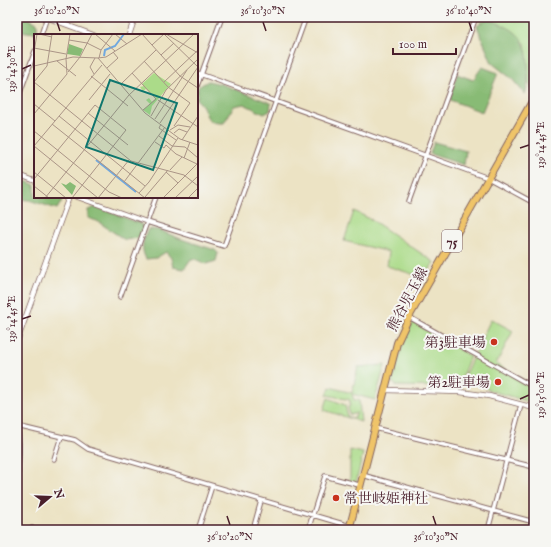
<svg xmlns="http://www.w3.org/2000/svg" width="551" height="547" viewBox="0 0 551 547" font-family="'IM FELL English','Noto Serif JP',serif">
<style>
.green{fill:#abdb89;stroke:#7a7d5a}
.forest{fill:#88bb75;stroke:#696d50}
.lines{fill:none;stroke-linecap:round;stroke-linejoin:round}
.minor-casing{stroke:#836461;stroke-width:5.5}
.tertiary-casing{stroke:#836461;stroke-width:6}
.primary-casing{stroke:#836461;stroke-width:8}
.minor{stroke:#fff;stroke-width:3.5}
.tertiary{stroke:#fff;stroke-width:4.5}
.primary{stroke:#efc469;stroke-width:6}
.ticks{fill:none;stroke:#4a1f2b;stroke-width:1.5}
.poi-dot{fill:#c8321e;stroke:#f6f6f2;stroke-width:1.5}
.labels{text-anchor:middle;stroke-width:4;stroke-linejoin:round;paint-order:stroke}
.shield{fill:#f6f6f2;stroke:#7e6067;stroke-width:1}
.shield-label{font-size:13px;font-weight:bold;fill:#4a1f2b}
.street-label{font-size:14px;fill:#4a1f2b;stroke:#f6f6f2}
.poi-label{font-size:14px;fill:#4a1f2b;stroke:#f6f6f2;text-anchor:end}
.inset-river{fill:none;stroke:#70a8df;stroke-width:2}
.inset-road{fill:none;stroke:#ab9587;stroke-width:1}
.view{fill:#0f766e;fill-opacity:0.15;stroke:#0f766e;stroke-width:2}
.inset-edge{fill:none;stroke:#4a1f2b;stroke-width:2}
.neatline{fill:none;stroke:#4a1f2b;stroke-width:1.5}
.ticks-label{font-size:10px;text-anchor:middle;fill:#4a1f2b}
</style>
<rect width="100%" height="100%" fill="#f6f6f2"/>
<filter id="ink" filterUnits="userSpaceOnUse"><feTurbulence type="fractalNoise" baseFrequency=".025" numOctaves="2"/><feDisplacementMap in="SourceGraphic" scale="8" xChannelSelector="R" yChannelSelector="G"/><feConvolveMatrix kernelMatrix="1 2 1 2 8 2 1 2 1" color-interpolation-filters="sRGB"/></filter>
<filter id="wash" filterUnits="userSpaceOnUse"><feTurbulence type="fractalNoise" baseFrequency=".012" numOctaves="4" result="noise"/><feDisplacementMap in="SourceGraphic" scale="16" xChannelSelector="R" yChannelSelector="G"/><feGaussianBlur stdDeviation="0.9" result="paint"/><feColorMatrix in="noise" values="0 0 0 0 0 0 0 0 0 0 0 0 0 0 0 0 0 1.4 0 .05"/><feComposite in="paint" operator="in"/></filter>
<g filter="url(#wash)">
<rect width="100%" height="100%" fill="#ece3c4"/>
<!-- green -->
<path class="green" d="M479,17h55l-1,72 -4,-4 -4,-42 -38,-24 -5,4z
M354,211l18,9 62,42 -9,16 -38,-12 2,-14 -45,-11z
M491,319l22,12 -17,33 36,21 2,-7v25l-43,-12 -27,-15z
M413,322l57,34 -12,31 -61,-1 -5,-4 10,-36z
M385,365l-10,35 -23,-6 2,6h5l2,22 -37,-12 4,-12 17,7 3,12 6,1 3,-5 -7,2 -2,-8 2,-1v-6l-23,-5 3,-8 22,6 6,-26z
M350,450l13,3 -7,30 -6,-2z"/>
<!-- forest -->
<path class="forest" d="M17,17h9l11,6v10l-20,-2z
M487,19c28,10 40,16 41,47 0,11 1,18 -3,28l-13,-15 -20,-16 -15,-37z
M482,67l16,6 -16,39 -32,-12 7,-26 16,6z
M208,81l13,3 50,19 -1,8 -6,3 -20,-10 -10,2 -10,17c-24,1 -13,-12 -27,-23l1,-13z
M434,142l32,9 -2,14 -34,-11z
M17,178l18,7v12h27l1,2 -6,10 -28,-9 -12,-1z
M96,207l43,16 4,3 1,4 -6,8 -13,2 -28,-19 -9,-3v-8z
M148,229l11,1 22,9 34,11 3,3 -2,8 -10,3 -11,-5h-4l-7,10 -11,-2 -2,-9 -5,-6 -10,6 -10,1c-6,-11 -3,-19 2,-30z"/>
</g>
<g filter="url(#ink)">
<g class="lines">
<!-- minor casing -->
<g class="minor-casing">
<path id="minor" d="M45,17l49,18
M41,35l6,-18
M197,73l291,105 46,25
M197,86l25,-69
M17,101l18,-50
M17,174l18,7
M77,197l70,25 77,24 82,-229
M409,201l67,-184
M120,297l36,-100
M409,317l119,67 6,-11
M17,426l58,14 13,9 262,77
M375,428l159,39
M54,459l7,-22
M362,475l172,47
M32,530v-2
M198,530l14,-44
M253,530l8,-29
M308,530l17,-54 34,9
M488,530l33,-125"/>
</g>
<!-- tertiary casing -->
<g class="tertiary-casing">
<path id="tertiary" d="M129,35l6,-18
M17,341l52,-144
M385,390l75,2 29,4 45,12
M17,419l2,29 -2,35"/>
</g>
<!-- primary casing -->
<g class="primary-casing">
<path id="primary" d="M349,530l48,-187 12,-26 125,-219"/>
</g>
<!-- minor -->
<use href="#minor" class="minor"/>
<!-- tertiary -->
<use href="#tertiary" class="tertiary"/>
<!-- primary -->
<use href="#primary" class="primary"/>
</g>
</g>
<!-- ticks -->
<path class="ticks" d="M57,22l3,9M263,22l3,9M469,22l3,9M22,69l9,-4M520,148l9,-3M22,319l9,-3M520,399l9,-4M227,516l3,9M433,516l3,9"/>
<!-- markers -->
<g class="poi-dot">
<circle cx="494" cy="342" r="4"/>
<circle cx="498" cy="382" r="4"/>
<circle cx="336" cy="498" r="4"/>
</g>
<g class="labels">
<!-- shield labels -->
<rect class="shield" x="442" y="230" width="20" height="22" rx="3"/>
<g class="shield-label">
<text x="452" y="246">75</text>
</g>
<!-- street labels -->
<g class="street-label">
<text transform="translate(407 299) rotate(-62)" y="5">熊谷児玉線</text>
</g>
<!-- poi labels -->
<g class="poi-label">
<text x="486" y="347">第3駐車場</text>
<text x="490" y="387">第2駐車場</text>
<text x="344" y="503" text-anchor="start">常世岐姫神社</text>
</g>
</g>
<!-- overview -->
<g transform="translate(34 34)">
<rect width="164" height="164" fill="#ece3c4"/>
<path d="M120,39l17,11 -19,22 -2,9 -7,-5 7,-6 -4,-4 3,-2 3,4 4,-4 -10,-9 -3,2 -3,-4 4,-1 -2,-2z" fill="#abdb89"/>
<path d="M35,10l14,5 -3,7 -13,-2zM36,148l6,4 -4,9 -11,-12 5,2z" fill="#88bb75"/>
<path class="inset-river" d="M70,22l1,-6 10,-4 9,-12M62,126l40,32"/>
<path class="inset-road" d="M5,0l13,3M61,0l20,17M81,0l12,10M108,0l38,42 18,12M132,0l32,19M35,6l18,3 14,7M118,11l12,-11 34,33M0,14l32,6M0,18l3,-18M127,21l13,-12M64,24l8,-1 36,-23M65,24l2,-8 12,-16M23,27l19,15M110,27l24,26 22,16 -16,23M0,32l39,-9 25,1 47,55 35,26 18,6M13,32l5,-32M73,34l11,-10 -5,-6M34,38l12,-15 12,-23M98,39l24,26 -13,11M60,40l-4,-7 5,-9M57,42l37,30M0,48l97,79 53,14 14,11M0,48l13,-16M130,48l34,-32M87,50l35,-34M55,66l21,-26M124,66l40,27M0,70l21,17M54,79l40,32M0,80l33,-40 -1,-15 4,-25M25,82l86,70M117,82l15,-26 32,-31M121,85l32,-49M126,89l38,-56M18,90l93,74M127,90l-2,4 17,12M136,96l8,-5 12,2M0,97l75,61 13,6M140,99l5,-4 8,3M125,102l13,10 13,1 13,11M148,106l16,-24M121,108l9,6 2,-3 10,9 21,10M0,112l68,-81M0,112l64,52M150,124l6,-16M136,136l12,-13M0,138l32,26M132,138l12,11M0,145l61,-74 31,25 -54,68M90,148l41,-55M0,152l15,12M105,159l10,-11 29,-44M111,163l23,-27M11,164l84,-103 65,-61M64,164l31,-38M129,164l35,-35M141,164l23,-22M154,164l10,-10"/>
<path class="view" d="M76,46l67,23 -24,67 -67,-23z"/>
<rect width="164" height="164" class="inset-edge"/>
</g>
<!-- margin -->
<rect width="551" height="547" fill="none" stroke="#f6f6f2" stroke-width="44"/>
<!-- north arrow -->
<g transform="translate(50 497) rotate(71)" stroke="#f6f6f2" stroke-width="3" paint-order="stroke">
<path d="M0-3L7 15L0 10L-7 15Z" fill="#4a1f2b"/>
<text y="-6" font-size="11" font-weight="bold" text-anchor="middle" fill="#4a1f2b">N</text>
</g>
<!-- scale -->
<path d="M393 48v6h63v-6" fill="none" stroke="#4a1f2b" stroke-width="2"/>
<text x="399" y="48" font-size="12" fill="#4a1f2b" stroke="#f6f6f2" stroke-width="3" paint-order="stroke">100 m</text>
<rect x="22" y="22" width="507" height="503" class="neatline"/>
<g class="ticks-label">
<text x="57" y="14">36°10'20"N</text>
<text x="263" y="14">36°10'30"N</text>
<text x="469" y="14">36°10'40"N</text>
<text transform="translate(11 69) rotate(-90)" y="4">139°14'30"E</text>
<text transform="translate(540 145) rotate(-90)" y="4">139°14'45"E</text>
<text transform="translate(11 319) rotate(-90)" y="4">139°14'45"E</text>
<text transform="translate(540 395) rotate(-90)" y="4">139°15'00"E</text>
<text x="230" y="540">36°10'20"N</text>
<text x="436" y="540">36°10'30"N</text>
</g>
</svg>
